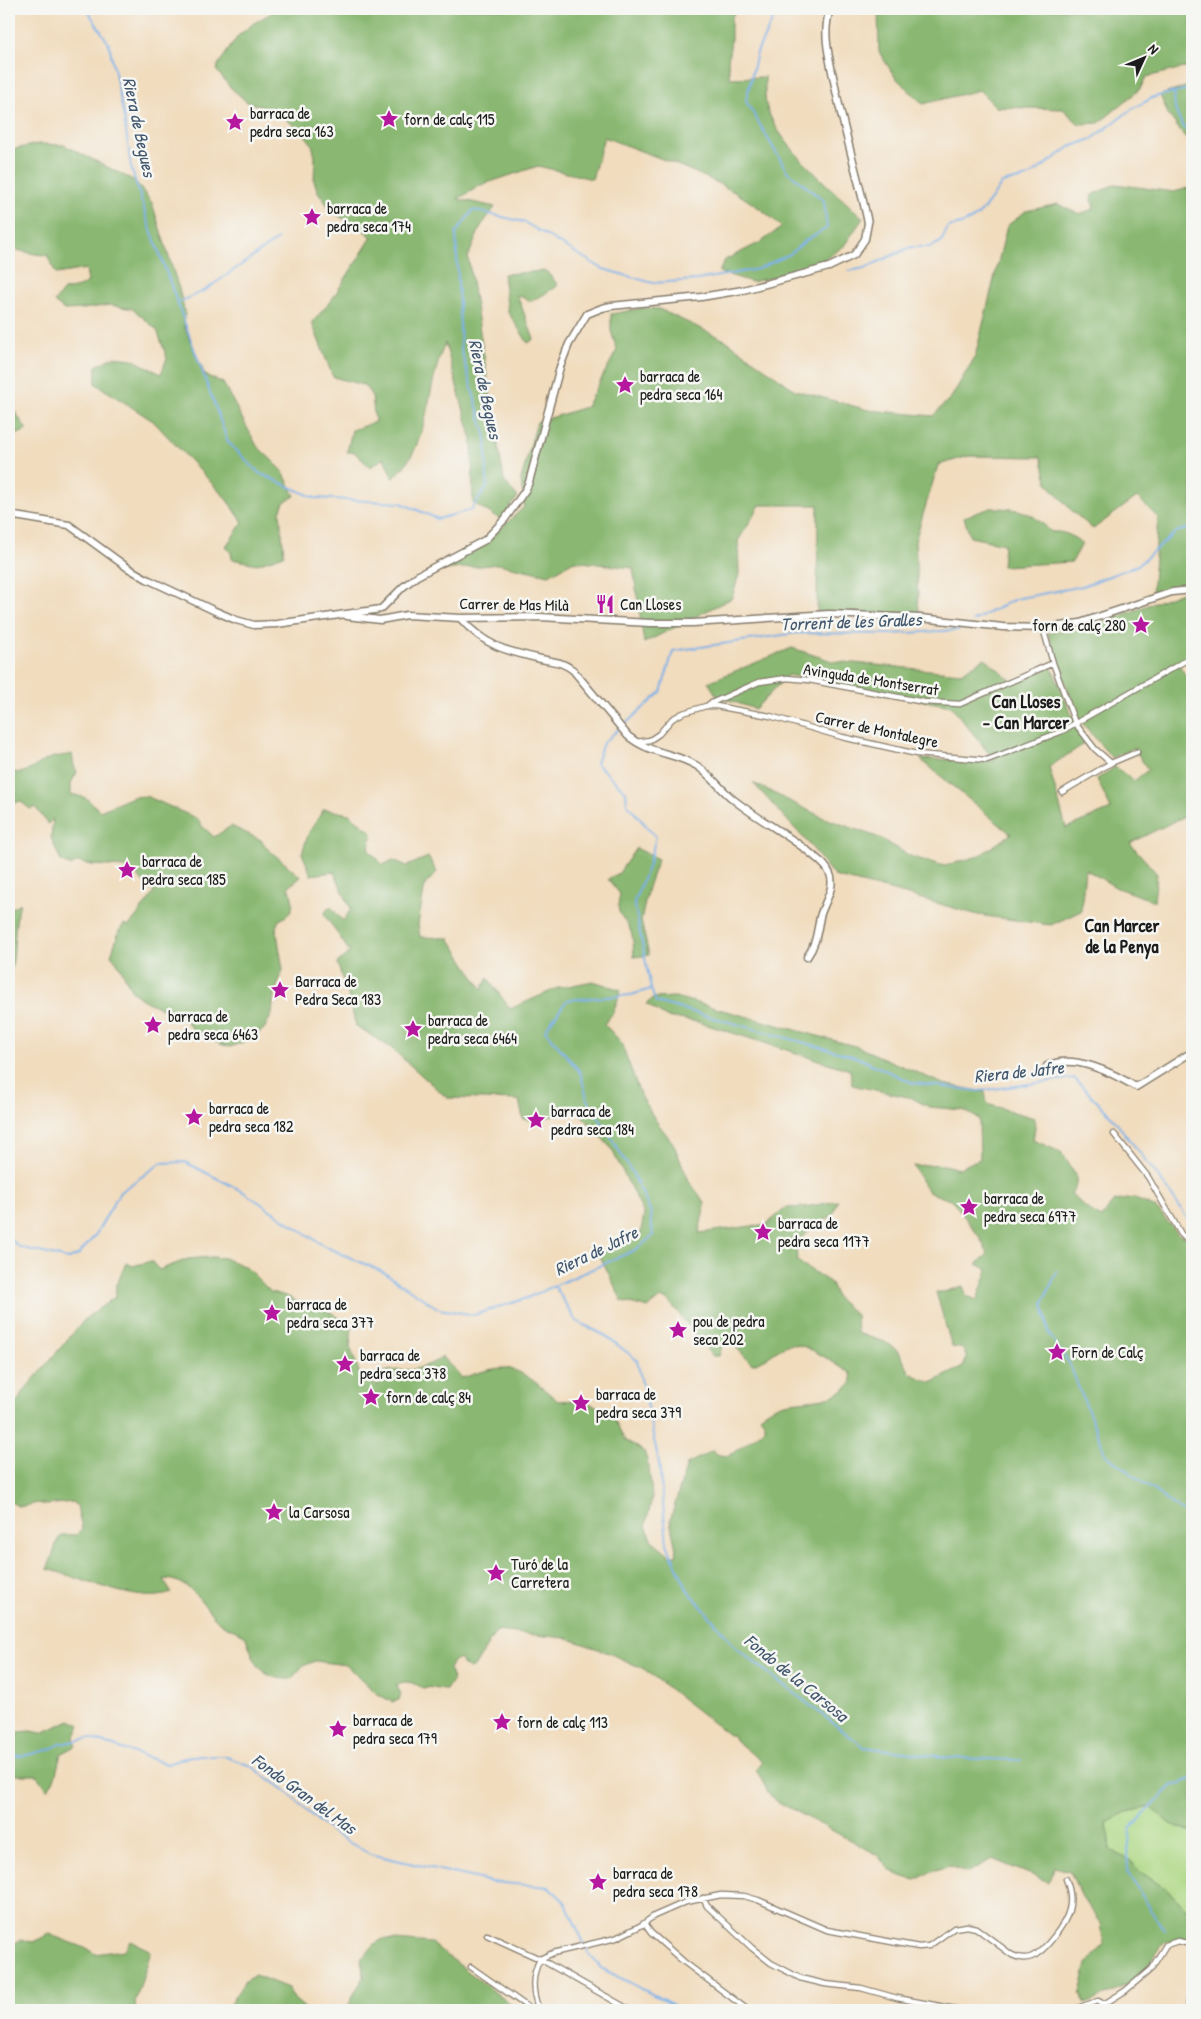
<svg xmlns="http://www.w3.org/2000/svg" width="1201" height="2019" viewBox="0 0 1201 2019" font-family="'Patrick Hand',sans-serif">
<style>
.green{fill:#add884;stroke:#647a50}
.forest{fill:#8ab872;stroke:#536a47}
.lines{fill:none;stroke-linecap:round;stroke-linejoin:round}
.stream{stroke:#7ab0e8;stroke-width:2}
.street-casing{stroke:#867c6c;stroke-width:7}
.secondary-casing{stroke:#867c6c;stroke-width:9}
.street{stroke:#fff;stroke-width:4.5}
.secondary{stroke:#fff;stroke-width:6}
.labels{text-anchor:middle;stroke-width:5;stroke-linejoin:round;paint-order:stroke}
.poi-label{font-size:16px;fill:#1c1c1c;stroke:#f6f6f2;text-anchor:start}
.street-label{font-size:16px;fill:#1c1c1c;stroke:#f6f6f2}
.water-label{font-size:18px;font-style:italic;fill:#42576e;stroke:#f6f6f2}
.neighbourhood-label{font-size:18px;font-weight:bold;fill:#1c1c1c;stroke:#f6f6f2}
</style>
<rect width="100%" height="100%" fill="#f6f6f2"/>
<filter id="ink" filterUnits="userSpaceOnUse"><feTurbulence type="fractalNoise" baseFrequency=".02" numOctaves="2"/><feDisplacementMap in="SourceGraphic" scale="10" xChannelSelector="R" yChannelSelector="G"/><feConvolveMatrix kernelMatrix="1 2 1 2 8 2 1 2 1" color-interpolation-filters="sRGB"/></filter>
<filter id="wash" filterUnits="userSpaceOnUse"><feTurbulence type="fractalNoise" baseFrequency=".0096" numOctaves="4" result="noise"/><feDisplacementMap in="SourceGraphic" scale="20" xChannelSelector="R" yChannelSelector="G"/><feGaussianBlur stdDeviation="1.12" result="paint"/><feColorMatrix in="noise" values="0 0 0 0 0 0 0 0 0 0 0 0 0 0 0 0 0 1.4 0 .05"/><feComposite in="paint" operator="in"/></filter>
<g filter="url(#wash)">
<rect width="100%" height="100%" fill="#f1dcbd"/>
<!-- green -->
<path class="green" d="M1152,1807l18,17 22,8v82l-26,-25 -27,-18 -9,-11 -20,-10 -3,-27 19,-11z"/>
<!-- forest -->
<path class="forest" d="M278,9h458l-5,10v21l-3,21 2,17 35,-1c0,10 -1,25 3,34 13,36 66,80 95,107l-19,28 -32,22 -60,14 -33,-10 6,-12 36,-18 21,-15c-48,-46 -117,-66 -178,-90l-12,42 -54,-13 -57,19 -23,14 37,8 -14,19 -13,31 36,224 14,16 -18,22 -27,-16 -1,-63 -27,-97c-14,32 -15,70 -28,101 -5,14 -14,24 -24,35l-9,-21 -14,9 -16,-15h-7l5,-22 23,-8 -3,-26 -8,-11 -31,-8 -21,-54 21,-25 39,-61 -16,-13 -16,-7 -9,-7 -13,-18 -4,-11 1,-24 -3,-13 -7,-9 -18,-15 -17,-11 -23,-7 -16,-14 -14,-17 1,-6 20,-29 16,-13z
M878,9h314v57l-46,11 -6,12 -41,34 -20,1 -16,-15 -67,-2 -17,-17 -56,14 -28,-27 -16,-25z
M1192,85v54l-5,1 -19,-26 -8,-19z
M38,144l26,1 71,36 17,22 27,86 6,24 -1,13 21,49 18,8 34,63 25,24 13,26 -11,6 -4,10 4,43 -27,9 -25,-5 -1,-6 -5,-7 17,-24 -20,-27 -70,-74 -57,-37v-18l18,-9 18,2 29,15 6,-16 -10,-28 -24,-21 -23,-4 -27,4 -19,1 -10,-8 10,-12 15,-3 9,-5 -2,-13 -30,5 -9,-19c-14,0 -25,-5 -38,-6v-99z
M1115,184l59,8 18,-5v393l-40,15 6,-77 -21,-21 -44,32 -21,-18 -24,-27 -7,-27 -72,-1 -31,9 -23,76 4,73 -102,-2 1,-107h-58l-22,36 1,33 -7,24 -88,45 -11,-75 -59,-7 -25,14 -51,-11 -62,7 43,-22 45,-42 -3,-28 16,-57 49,-15 31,-57 -6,-19v-17l32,-6 16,1 68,32 68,49 73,20 65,6 19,-20 23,-39 32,-131 19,-15 32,-7 21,10 15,-5 -3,-13z
M546,271l12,14 -15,10 -13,6 -13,-6 17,44 -6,4 -20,-31 -5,-38z
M11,406l16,24 -18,8v-31z
M991,508c28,0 41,3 60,24 12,-1 22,3 31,12l-10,18 -70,4 2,-22 -34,-7 -6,-20z
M1190,589l2,2v63l-14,9 14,23v140l-9,-9 -53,26 27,31 -3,27 -37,-13 -32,-19 -4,42 -30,14 -73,-10 -73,-21 -71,-18 -24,-31 -57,-62 71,35 56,20 32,19 33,9 34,-10 32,-22 -91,-75 75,2 -44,-55 -163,-31 -33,34 -38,-13 -9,-14 84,-34 40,13 129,12 24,-15 28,24 38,-16 33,78 -35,23 17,61 45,-19 -14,-30 18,-12 19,14 14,-11 -14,-22 -22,10 -34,-40 -30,-85 51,-9z
M72,754l2,12 3,6 -6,11v11l15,4 14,13 33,-14 13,-1 52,23 4,7 12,11 17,-11 30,14 8,10 32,27 -13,10c7,15 8,26 -9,33l-3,7 7,43 -9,25 -2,19 -8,15 -15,11 -19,7 -10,-3 -27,-14 -13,-17c-14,-2 -41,-12 -49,-24 -7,-12 -10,-24 -20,-34l8,-24 5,-7 5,2 25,-33 -23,-23 -6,-3 -33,-2 -14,-3 -8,4 -9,-5 -10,-23 2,-19 -5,5 -13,-17 -5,2 -10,-8 -5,2 -6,-9v-24c16,8 26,-5 39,-11 7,-3 17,-3 24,-5z
M324,809l25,5 23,18 -3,18 14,15 10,-5 14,6 21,-9 9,15 -12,13 -7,39 2,13 29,1 33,51 6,-11 22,31 48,-21 35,-7 28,9 -8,23 -9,11 17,18 19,52 16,27 17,22 16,38 16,22 -6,30 68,-9 19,-16 19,-1 33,-6 -6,15 -19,11 -17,16 1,18 34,22 6,15 19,17 1,18 28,9 14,10 11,21 21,10 32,-16 4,-9 -5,-10 -10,-1 -16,-55h8l19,-6 3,10 11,4 11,-30 -11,-6 11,-10 -8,-16 -27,-37 -25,-9 -15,-26c16,-1 29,-4 44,3l23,-10 -1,-40 -16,-9 -34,-3 -17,-9 -60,-13 -2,-15 -152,-48 -32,-5 -20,-13 8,-6 21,-1 183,50 85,37 42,8 2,12 47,14 1,10 -2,12 25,11 6,5 13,22 -2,10 -4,5c9,10 18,19 31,25l9,-14 4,-3 18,-3 23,10 23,27 13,5v592l-22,-8 -19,-17 -25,5 -19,11 3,27 20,10 9,11 27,18 26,25v23l-28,6 -27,37 -51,24 -6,-11 7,-29 17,-20 -3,-21 -19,-26 -12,-25 -15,-5 -6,15 -57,-23 -25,14 -17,-7 -18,5 -16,9c-17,-3 -29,-9 -38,-25l-107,-57 -15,-29 6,-7 -27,-22 -2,-5h-4l-85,-66 -40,-18 -38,-13 -70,-7 -22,36 -6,1 -6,-4 -2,-5 -6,1 -5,9 4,10 -7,11c-8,0 -14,-4 -23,-2 -9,-5 -18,-9 -27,-3l5,9 -2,6 -7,2 -16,-9 -30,-28 -31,-4 -12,5 -12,13c-33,1 -36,-18 -46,-44 -8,-4 -18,-7 -25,-12 -18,-17 -27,-43 -56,-44l7,14c-31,13 -91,-16 -124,-24 3,-7 6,-14 8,-21 4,-14 6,-14 21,-13l6,-5c0,-9 -5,-14 -4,-23l-6,-5 -26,3 -8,-2 -13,3h-7l-9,-5v-87l18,-27 59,-69 29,-21 1,-11 10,-23 7,3 18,-5 8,9 29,-11 24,-2 12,1 22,9 25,25 15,4 21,10 23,6 22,14 -2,21 11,30 17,9 1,-12c10,-5 16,-3 27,-4 13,0 25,-6 37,-13l19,21c13,-4 28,-10 42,-10 20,1 40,22 54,33l22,-1 21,8 14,13 10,19 19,11 5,16 3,30 -6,29 7,15 18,15 6,-2 -7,-33 17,-57 25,-13 7,4 10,1 35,-26v-9l-4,-5c8,-6 16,-11 25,-13 24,-5 50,0 67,-21l-1,-9c-17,-8 -50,-37 -68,-26 -11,7 -17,13 -31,17l-19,-20h-10l-4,12h-7l-43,-55 -9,-3 -12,10 -26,-7 -23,-47 10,-8 31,-9 4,-23 -33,-66 -35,-39 -40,12 -13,-2 -4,-19 -72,-2 -57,-51 -34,-21 -9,-35 -10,-28 13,-11 -26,-38 6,-8 13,15 8,-12 -17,-37 -23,3 -9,-22 7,-21z
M636,848l22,11 -10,28 -7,34 8,34 -15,2c-1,-8 0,-18 -3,-25 -6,-17 -17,-14 -11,-38l-12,-15 11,-6z
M20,903c-8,25 -3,51 -11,75v-68z
M70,1720l10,5 -6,13 2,8 -15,8 -6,23 -7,13 -11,-15h-28v-42l21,-2 12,2z
M50,1934c15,8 31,10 45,20l29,-4 7,-9 20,10 -16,52 1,7h-127v-63l11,-7 13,2z
M383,1939l48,4 87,67h-171l5,-13 12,-20 -3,-18 14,-15z
M255,1975l33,13 6,11 13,11h-81l19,-29z"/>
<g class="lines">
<!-- stream -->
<path class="stream" d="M79,9l9,2 21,33 15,73 7,50 16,52 81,223 31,31 56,25 86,5 37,16 33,-9 16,-23 -1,-49 -25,-88 -5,-117 17,-23 51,12 79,47 50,14 44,-3 61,-11 32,-15 15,-13 22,-13 -3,-27 -37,-30 -41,-70 11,-49 21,-43
M1175,92c-3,17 3,27 13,41l4,1
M849,271l16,-3 46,-21h19l11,-5 7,-15c32,-5 37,-19 54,-44l26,-6 42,-30 22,-8 40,-30 22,-12 38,-9
M179,302l25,-11 74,-52
M973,621l42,-22 68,-13 55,-21 38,-33 16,-5
M623,726l38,-34 12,-41 124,-18 93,1 68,-4 7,-4
M619,729l-16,14 -7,20 30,29 1,12 29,33 -8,30 -14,35 17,87
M9,1238l10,9 49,12 9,-3 18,-20 25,-44 41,-29 24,-1 57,29 82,55 59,26 56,37 35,6 53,-17 108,-48 18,-14 -3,-26 -17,-36 -46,-76 -7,-26 -35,-42 22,-30 64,-5 20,-6 5,13 200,55 57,26 66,8 95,-13 37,38 50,64 31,45
M1057,1271l-14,32 6,31 20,29 37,92 86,64
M554,1285l22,36 30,15 31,24 22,103 8,81 20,45 50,60 127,98 88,11 69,2
M9,1757l18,-2 24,-6 9,-5 30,-6 77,26 23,-8h34l27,10 35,25 23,22 25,21 36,20 122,28 57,5 16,15 24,52 12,14 82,42
M1164,1930l-37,-58 3,-43 42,-43 20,-7"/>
</g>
</g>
<g filter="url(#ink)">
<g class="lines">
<!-- street casing -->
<g class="street-casing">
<path id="street" d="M9,531l6,-15
M1053,663l22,60 20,26 16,14
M709,704l50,-22 28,-4 22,2 115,22 36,2 93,-41 -10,-35
M636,742l14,-2 9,-6 13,-15 11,-6 23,-7h10l54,10 72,21 75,17 70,6 73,-28 132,-75
M1062,792l49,-29 26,-11
M1114,1134l34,43 33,57 11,11
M703,1898l4,8 45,42 19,15 29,15 25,6 36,4 36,10 64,12
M644,1923l7,10 33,29 64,48
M487,1935l53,24 90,51
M540,1959l13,-6 63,-15 24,-12 14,-10 32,-14 35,-7 23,1 14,4 69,30 92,17 10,-1 25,-18 13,-2 9,2 36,27c6,3 13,4 19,2 14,-5 35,-34 38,-47 3,-11 1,-21 -3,-31
M471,1967l61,43
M539,2010c-7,-18 -8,-33 1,-51
M1071,2010l27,-9 6,3
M1103,2010l1,-6 21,-13 26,-22 15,-24 12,-4 12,3
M1186,2010l6,-17"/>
</g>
<!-- secondary casing -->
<g class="secondary-casing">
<path id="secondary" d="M9,515l60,10 59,43 19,11 68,32 21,9 18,5 23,-1 104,-15 22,-22 14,-11 68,-36 20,-21 21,-30 3,-7 31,-115 9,-23 18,-30 15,-6 9,-2 90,-9 42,-7 86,-23 25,-12 11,-16 3,-16c-10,-48 -25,-94 -34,-142 -5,-24 -12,-48 -4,-72
M347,616l33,4 27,-5 53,3 80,-1 110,6h43l136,-9 92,4 82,9 44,1 33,-5 92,-31 20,-2
M460,618c25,28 45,33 81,41 13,3 20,2 32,11l55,66c23,19 47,16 69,30 14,9 24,24 37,34 24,19 51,33 75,52 8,7 17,12 21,22 6,14 -7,30 -10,43 -3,15 -4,28 -13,40
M1047,1066c26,-13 66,7 89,21l56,-35"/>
</g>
<!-- street -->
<use href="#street" class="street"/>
<!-- secondary -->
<use href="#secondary" class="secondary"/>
</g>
</g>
<!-- icons -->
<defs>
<g id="sight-bare" transform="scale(1.5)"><path d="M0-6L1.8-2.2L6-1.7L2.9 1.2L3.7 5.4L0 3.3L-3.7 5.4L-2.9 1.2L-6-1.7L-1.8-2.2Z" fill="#b5179e" stroke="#f6f6f2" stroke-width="2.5" paint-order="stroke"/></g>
<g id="restaurant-bare" transform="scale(1.5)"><path d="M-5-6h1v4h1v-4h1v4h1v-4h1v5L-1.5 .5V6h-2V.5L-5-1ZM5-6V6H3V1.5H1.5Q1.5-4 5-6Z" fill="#b5179e" stroke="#f6f6f2" stroke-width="2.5" paint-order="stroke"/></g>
</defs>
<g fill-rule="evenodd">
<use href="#sight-bare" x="389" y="119"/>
<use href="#sight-bare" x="235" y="122"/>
<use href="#sight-bare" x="312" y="217"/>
<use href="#sight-bare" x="625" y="385"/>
<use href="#restaurant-bare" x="605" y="604"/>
<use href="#sight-bare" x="1141" y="625"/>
<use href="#sight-bare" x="127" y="870"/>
<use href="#sight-bare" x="280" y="990"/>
<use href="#sight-bare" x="153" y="1025"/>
<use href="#sight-bare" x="413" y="1029"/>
<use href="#sight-bare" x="194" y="1117"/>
<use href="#sight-bare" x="536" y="1120"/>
<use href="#sight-bare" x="969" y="1207"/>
<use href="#sight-bare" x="763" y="1232"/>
<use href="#sight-bare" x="272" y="1313"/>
<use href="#sight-bare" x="678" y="1330"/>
<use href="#sight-bare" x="1057" y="1352"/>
<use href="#sight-bare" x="345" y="1364"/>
<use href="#sight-bare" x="371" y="1397"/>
<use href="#sight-bare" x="581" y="1403"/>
<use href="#sight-bare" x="274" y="1512"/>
<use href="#sight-bare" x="496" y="1573"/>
<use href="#sight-bare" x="502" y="1722"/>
<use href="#sight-bare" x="338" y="1729"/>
<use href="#sight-bare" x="598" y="1882"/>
</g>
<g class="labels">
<!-- poi labels -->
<g class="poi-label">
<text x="250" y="119">barraca de<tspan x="250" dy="18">pedra seca 163</tspan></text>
<text x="404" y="125">forn de calç 115</text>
<text x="327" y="214">barraca de<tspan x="327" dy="18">pedra seca 174</tspan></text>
<text x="640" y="382">barraca de<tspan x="640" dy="18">pedra seca 164</tspan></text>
<text x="620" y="610">Can Lloses</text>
<text x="1126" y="631" text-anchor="end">forn de calç 280</text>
<text x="142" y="867">barraca de<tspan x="142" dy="18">pedra seca 185</tspan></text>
<text x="295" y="987">Barraca de<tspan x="295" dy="18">Pedra Seca 183</tspan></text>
<text x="168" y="1022">barraca de<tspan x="168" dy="18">pedra seca 6463</tspan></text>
<text x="428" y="1026">barraca de<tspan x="428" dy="18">pedra seca 6464</tspan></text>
<text x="209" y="1114">barraca de<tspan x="209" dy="18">pedra seca 182</tspan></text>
<text x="551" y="1117">barraca de<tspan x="551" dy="18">pedra seca 184</tspan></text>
<text x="984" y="1204">barraca de<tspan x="984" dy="18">pedra seca 6977</tspan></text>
<text x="778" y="1229">barraca de<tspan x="778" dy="18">pedra seca 1177</tspan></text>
<text x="287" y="1310">barraca de<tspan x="287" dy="18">pedra seca 377</tspan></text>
<text x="693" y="1327">pou de pedra<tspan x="693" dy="18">seca 202</tspan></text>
<text x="1072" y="1358">Forn de Calç</text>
<text x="360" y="1361">barraca de<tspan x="360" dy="18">pedra seca 378</tspan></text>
<text x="596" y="1400">barraca de<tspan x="596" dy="18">pedra seca 379</tspan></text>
<text x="386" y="1403">forn de calç 84</text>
<text x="289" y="1518">la Carsosa</text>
<text x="511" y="1570">Turó de la<tspan x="511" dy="18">Carretera</tspan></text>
<text x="353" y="1726">barraca de<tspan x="353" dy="18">pedra seca 179</tspan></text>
<text x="517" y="1728">forn de calç 113</text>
<text x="613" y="1879">barraca de<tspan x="613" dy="18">pedra seca 178</tspan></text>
</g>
<!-- street labels -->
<g class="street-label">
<text transform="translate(514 604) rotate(1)" y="6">Carrer de Mas Milà</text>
<text transform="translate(871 679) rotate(9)" y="6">Avinguda de Montserrat</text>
<text transform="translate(877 729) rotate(12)" y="6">Carrer de Montalegre</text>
</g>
<!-- water labels -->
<g class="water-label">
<text transform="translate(139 127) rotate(78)" y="6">Riera de Begues</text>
<text transform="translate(485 389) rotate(78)" y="6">Riera de Begues</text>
<text transform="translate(851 622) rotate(-2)" y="6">Torrent de les Gralles</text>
<text transform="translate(1019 1072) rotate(-6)" y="6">Riera de Jafre</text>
<text transform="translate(596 1251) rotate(-26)" y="6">Riera de Jafre</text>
<text transform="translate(796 1678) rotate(39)" y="6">Fondo de la Carsosa</text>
<text transform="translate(304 1794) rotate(36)" y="6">Fondo Gran del Mas</text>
</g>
<!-- neighbourhood labels -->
<g class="neighbourhood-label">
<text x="1026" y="708">Can Lloses<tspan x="1026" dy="21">- Can Marcer</tspan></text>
<text x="1122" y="932">Can Marcer<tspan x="1122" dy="21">de la Penya</tspan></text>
</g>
</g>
<!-- margin -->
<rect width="1201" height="2019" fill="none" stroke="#f6f6f2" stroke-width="30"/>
<!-- north arrow -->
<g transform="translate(1144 58) rotate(46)" stroke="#f6f6f2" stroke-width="4" paint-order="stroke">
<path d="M0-4L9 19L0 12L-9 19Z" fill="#1c1c1c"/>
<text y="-8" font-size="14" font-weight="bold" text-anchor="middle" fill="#1c1c1c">N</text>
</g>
</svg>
